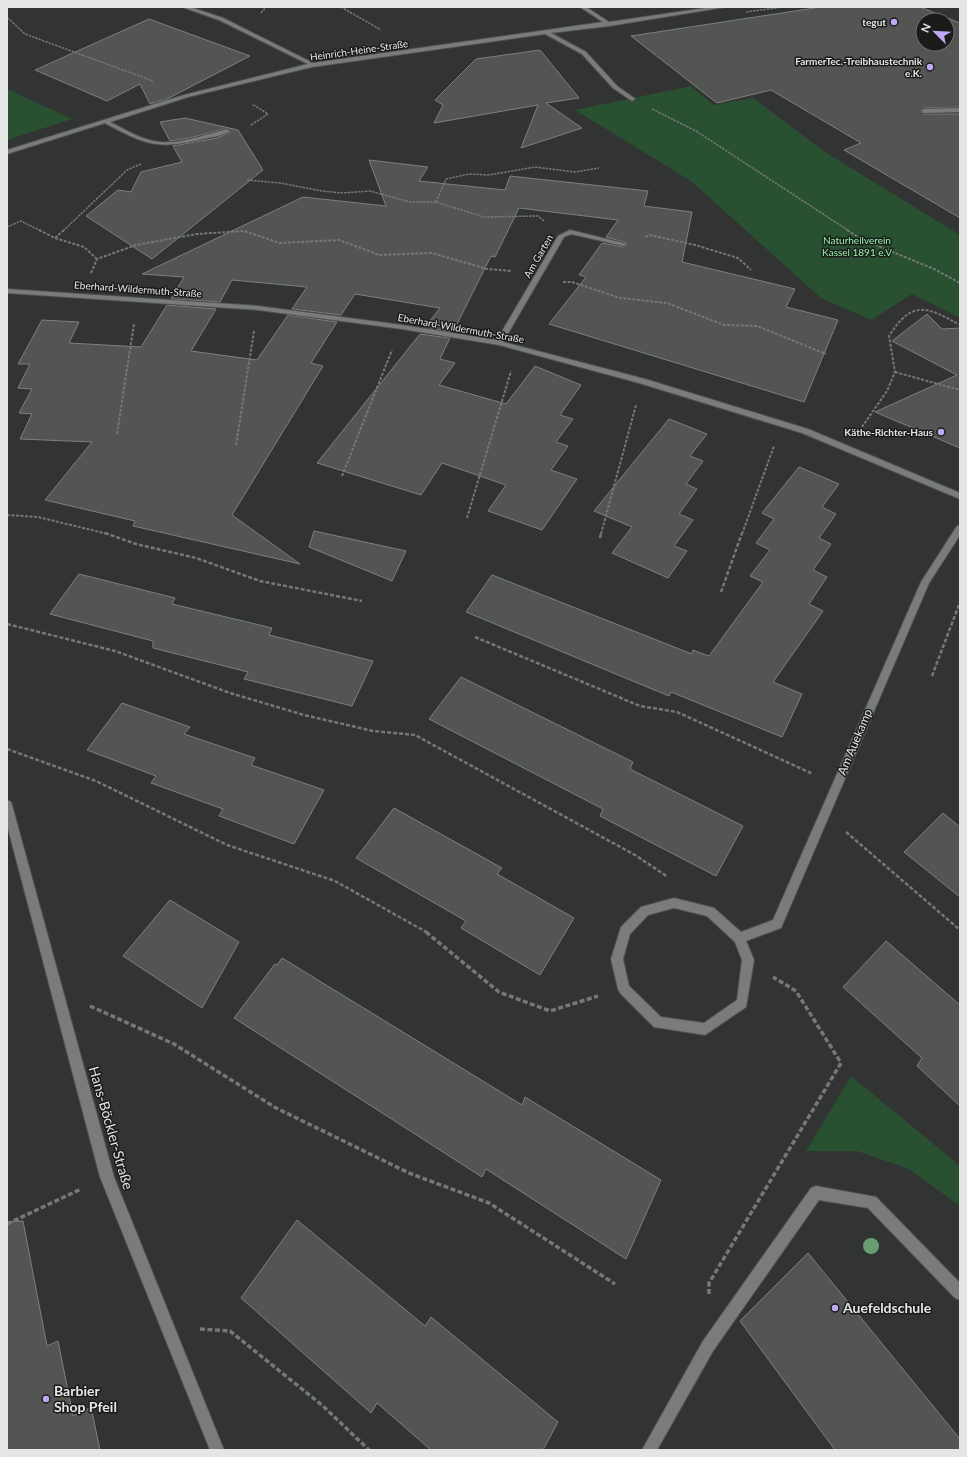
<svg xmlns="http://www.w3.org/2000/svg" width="967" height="1457" viewBox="0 0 967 1457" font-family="Lato,sans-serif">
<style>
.green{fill:#2a5032}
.building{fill:#525552;stroke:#7d807d;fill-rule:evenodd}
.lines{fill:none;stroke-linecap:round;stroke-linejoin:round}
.minor-casing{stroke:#4e514f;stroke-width:2}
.path-far3{stroke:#757876;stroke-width:1.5;stroke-dasharray:2.5 1;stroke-linecap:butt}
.path-far2{stroke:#757876;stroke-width:2;stroke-dasharray:3 1.5;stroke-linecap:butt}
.path-far1{stroke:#757876;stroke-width:2.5;stroke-dasharray:4 2;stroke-linecap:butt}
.path{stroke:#757876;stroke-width:3.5;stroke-dasharray:5 2.5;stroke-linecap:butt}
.minor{fill:#797c79;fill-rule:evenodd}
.tree{fill:#679e73}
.poi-dot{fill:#c1a8f3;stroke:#1a1c1a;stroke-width:1.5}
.labels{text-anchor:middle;stroke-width:3;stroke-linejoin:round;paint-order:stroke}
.far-poi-label{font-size:10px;font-weight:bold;fill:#e4e6e4;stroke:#1a1c1a;text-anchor:end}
.far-street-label{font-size:10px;fill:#e4e6e4;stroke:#1a1c1a}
.far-park-label{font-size:10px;fill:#94f4a8;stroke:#1a1c1a}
.street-label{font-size:12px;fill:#e4e6e4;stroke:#1a1c1a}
.near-street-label{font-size:14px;fill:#e4e6e4;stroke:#1a1c1a}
.near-poi-label{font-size:14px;font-weight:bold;fill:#e4e6e4;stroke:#1a1c1a;text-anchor:start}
</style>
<rect width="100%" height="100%" fill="#313432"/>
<!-- green -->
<path class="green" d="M691,86l22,19 40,-7 72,54 135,83v83l-48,-24 -41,26 -50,-22 -130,-117 -116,-71z
M7,89l65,30 -65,21z
M851,1076l109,90v40l-51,-37 -52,-18h-51z"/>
<!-- building -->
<path class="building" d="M821,7h99l40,16v84l-36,1 -4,3 4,3h36v104l-116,-68 17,-7 -90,-53 -54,13 -86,-67zM923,20h24v24h-24z
M149,19l101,37 -83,43 -17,5 -10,-20 -33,17 -72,-31z
M540,50l39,48 -33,5 36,25 -61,20 17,-43 -104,18 9,-18 -8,-5 41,-41z
M185,118l53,12 25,40 -111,89 -66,-43 32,-26 13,2 10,-20 41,-10 -9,-16 44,-8 14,-6 -4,-4 -37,10 -20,3 -10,-19z
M369,160l59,7 -9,14 86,9 5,-14 138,15 -4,15 48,6 -10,50 113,27 -9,18 52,13 -34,82 -255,-78 37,-47 -7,-2 23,-32 22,4 4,-3 -1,-1 -21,-6 12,-17 -99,-12 -24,49 -4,-1 -38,76 -28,-5 15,-19 -85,-14 -14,21 -49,-6 15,-22 -75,-7 -12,22 -49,-3 13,-22 -42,-3 161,-77 83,9z
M167,305l49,4 -25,42 66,9 31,-45 49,7 -26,41 12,3 -91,149 68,49 -167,-38 2,-5 -90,-21 47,-58 -72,-3 12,-25 -13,-1 13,-24 -14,-1 12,-24h-12l24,-44 37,2 -10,21 72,4z
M927,314l15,15 18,-1v120l-85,-36 82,-37 -65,-34z
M420,334l30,4 -10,21 15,4 -16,22 67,19 29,-38 46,19 -21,30 13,4 -17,23 12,4 -17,24 26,9 -35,51 -54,-19 18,-26 -64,-22 -21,32 -104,-32z
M669,419l38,15 -17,22 13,5 -17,23 11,5 -18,25 14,6 -19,26 13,5 -19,27 -56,-25 20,-26 -38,-16z
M799,467l40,17 -17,23 14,7 -17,24 12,6 -18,26 14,7 -18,27 14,7 -50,71 29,12 -20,43 -111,-45 -2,4 -203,-84 26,-37 200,79 1,-4 16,6 54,-74 -13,-6 20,-26 -14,-7 18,-24 -12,-6z
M314,531l92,20 -14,30 -83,-34z
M79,574l96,24 -3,6 100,24 -3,7 104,26 -21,45 -108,-27 4,-7 -95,-24v-7l-103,-27z
M461,677l172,85 -3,7 113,57 -27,50 -116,-60 3,-7 -174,-90z
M122,703l68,24 -6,7 71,24 -4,7 73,25 -30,54 -75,-28 4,-7 -72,-26 5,-7 -69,-26z
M394,808l108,60 -5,6 77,44 -34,57 -79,-47 5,-7 -110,-63z
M943,813l17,14v70l-56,-45z
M170,900l69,42 -37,66 -79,-52z
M886,941l74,64v101l-43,-40 5,-8 -79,-71z
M282,958l240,147 3,-8 136,83 -35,79 -140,-90 -4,8 -248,-159 41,-54 2,1z
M297,1220l128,106 6,-9 127,105 -15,28h-112l-54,-47 -6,10 -130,-115z
M23,1221l24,125 11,-5 15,75 18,-9 9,43h-93v-228z
M808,1253l152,186v11h-125l-95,-129z"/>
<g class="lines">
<!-- minor casing -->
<g class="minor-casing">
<path id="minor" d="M182,7h8l33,11 90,45 290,-41 -23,-15h6l23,15 103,-15h14l-117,19 -58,7 35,19 31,34 17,12 1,1 -3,2 -19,-13 -31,-34 -37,-20 -233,33 -124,30 -78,25c14,7 28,16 43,19 23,5 52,-6 74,-12l3,2c-7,5 -19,6 -27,8 -46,11 -57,6 -98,-16l-98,31v-4l177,-55 124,-31 -89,-44z
M960,108v4l-36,1 -3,-2 3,-2z
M570,230l57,14 -3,2 -53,-12 -7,3 -61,105 142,37 163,50 152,64v6l-158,-66 -163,-50 -140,-38 -97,-16 -144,-19 -251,-17v-4l251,17 144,19 95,15 61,-104z
M960,525v10l-31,48 -148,345 -35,13 8,19 -8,47 -41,28 -51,-8 -34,-34 -2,-4 -7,-30 10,-32 20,-20 33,-9 40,10 27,24 32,-12 148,-338 36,-56zM674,908l33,8 28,26 7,18 -5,40 -33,23 -43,-6 -32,-31 -6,-27 7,-25 18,-19z
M7,800l4,2 1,3 102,372 110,273h-14l-110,-273 -93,-352z
M816,1186l60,11 84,86v17l-5,-2 -87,-90 -49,-8 -106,151 -56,99h-15l61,-109 108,-153z"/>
</g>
<!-- path-far3 -->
<path class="path-far3" d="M341,7l40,23
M746,12l37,-5
M261,13l5,-6
M7,19h2l16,15 128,47
M652,109l44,22 153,100
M251,125l17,-11 -16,-10
M247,180l33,3 42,8 20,2 28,-2 40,11h26l48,15 54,-1 6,5
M436,202l10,-23 23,-5 20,1 46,-8 40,5 24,-4
M7,227l14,-6 20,10
M63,231l64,-61 14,-6"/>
<!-- path-far2 -->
<path class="path-far2" d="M39,230l16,8 29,9 13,12
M847,230l14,9 73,30 26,14
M645,237l5,-2 45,10 43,13 13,12
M55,238l9,-8
M91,273l6,-14 39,-14 61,-11 47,-3 36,12 59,-3 40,15 53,-2 55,16 25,2
M563,282h9l48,16 47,5 57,22 33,1 69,28
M895,372l65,18
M862,427l25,-36 8,-19 -6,-36c23,-36 37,-30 71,-11
M117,434l17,-110
M236,445l18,-114
M342,476l50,-126
M7,515l31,2 70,17
M467,518l44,-147
M601,534l35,-129
M742,534l32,-88"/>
<!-- path-far1 -->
<path class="path-far1" d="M105,533l31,11 60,14 64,23 102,20
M600,538l1,-5
M721,592l21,-59
M7,624l108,27 115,42 74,22 69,16 42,4 220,120 30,20 1,3
M475,637l165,69 37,6 136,62
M932,676l28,-74
M7,749l89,32 131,64 108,36 93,52
M846,832l114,98"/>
<!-- path -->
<path class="path" d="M426,932l73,60 51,19 48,-15
M90,1006l84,38 102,64 133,65 80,30 126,81
M7,1224l74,-35
M709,1294v-11l132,-220 -45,-72 -23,-14
M200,1329l30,2 93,75 46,44"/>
<!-- minor -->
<use href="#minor" class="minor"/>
</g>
<!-- trees -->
<circle class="tree" cx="871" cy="1246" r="8"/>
<!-- markers -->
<g class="poi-dot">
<circle cx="894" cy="22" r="4"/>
<circle cx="930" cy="67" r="4"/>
<circle cx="941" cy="432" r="4"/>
<circle cx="835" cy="1308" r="4"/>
<circle cx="46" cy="1399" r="4"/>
</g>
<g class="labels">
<!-- far-poi labels -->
<g class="far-poi-label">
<text x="886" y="26">tegut</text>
<text x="922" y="65">FarmerTec.-Treibhaustechnik<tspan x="922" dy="12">e.K.</tspan></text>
<text x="933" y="436">Käthe-Richter-Haus</text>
</g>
<!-- far-street labels -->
<g class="far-street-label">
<text transform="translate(359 50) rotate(-8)" y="4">Heinrich-Heine-Straße</text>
<text transform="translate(538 256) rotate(-60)" y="4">Am Garten</text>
<text transform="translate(138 289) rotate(4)" y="4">Eberhard-Wildermuth-Straße</text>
<text transform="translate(461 328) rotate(10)" y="4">Eberhard-Wildermuth-Straße</text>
</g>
<!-- far-park labels -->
<g class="far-park-label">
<text x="857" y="244">Naturheilverein<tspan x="857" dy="12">Kassel 1891 e.V</tspan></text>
</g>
<!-- street labels -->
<g class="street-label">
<text transform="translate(855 742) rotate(-67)" y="4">Am Auekamp</text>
</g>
<!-- near-street labels -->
<g class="near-street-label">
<text transform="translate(111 1128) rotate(74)" y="5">Hans-Böckler-Straße</text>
</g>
<!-- near-poi labels -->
<g class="near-poi-label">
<text x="843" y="1313">Auefeldschule</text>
<text x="54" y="1396">Barbier<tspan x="54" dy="16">Shop Pfeil</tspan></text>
</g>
</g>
<!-- border -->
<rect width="967" height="1457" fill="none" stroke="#e4e6e4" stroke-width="16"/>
<!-- north arrow -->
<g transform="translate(935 32) rotate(294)"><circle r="19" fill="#1a1c1a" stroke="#6b6d6b"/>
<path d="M0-3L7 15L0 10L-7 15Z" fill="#c1a8f3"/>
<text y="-6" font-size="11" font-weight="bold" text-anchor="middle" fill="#e4e6e4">N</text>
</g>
</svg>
